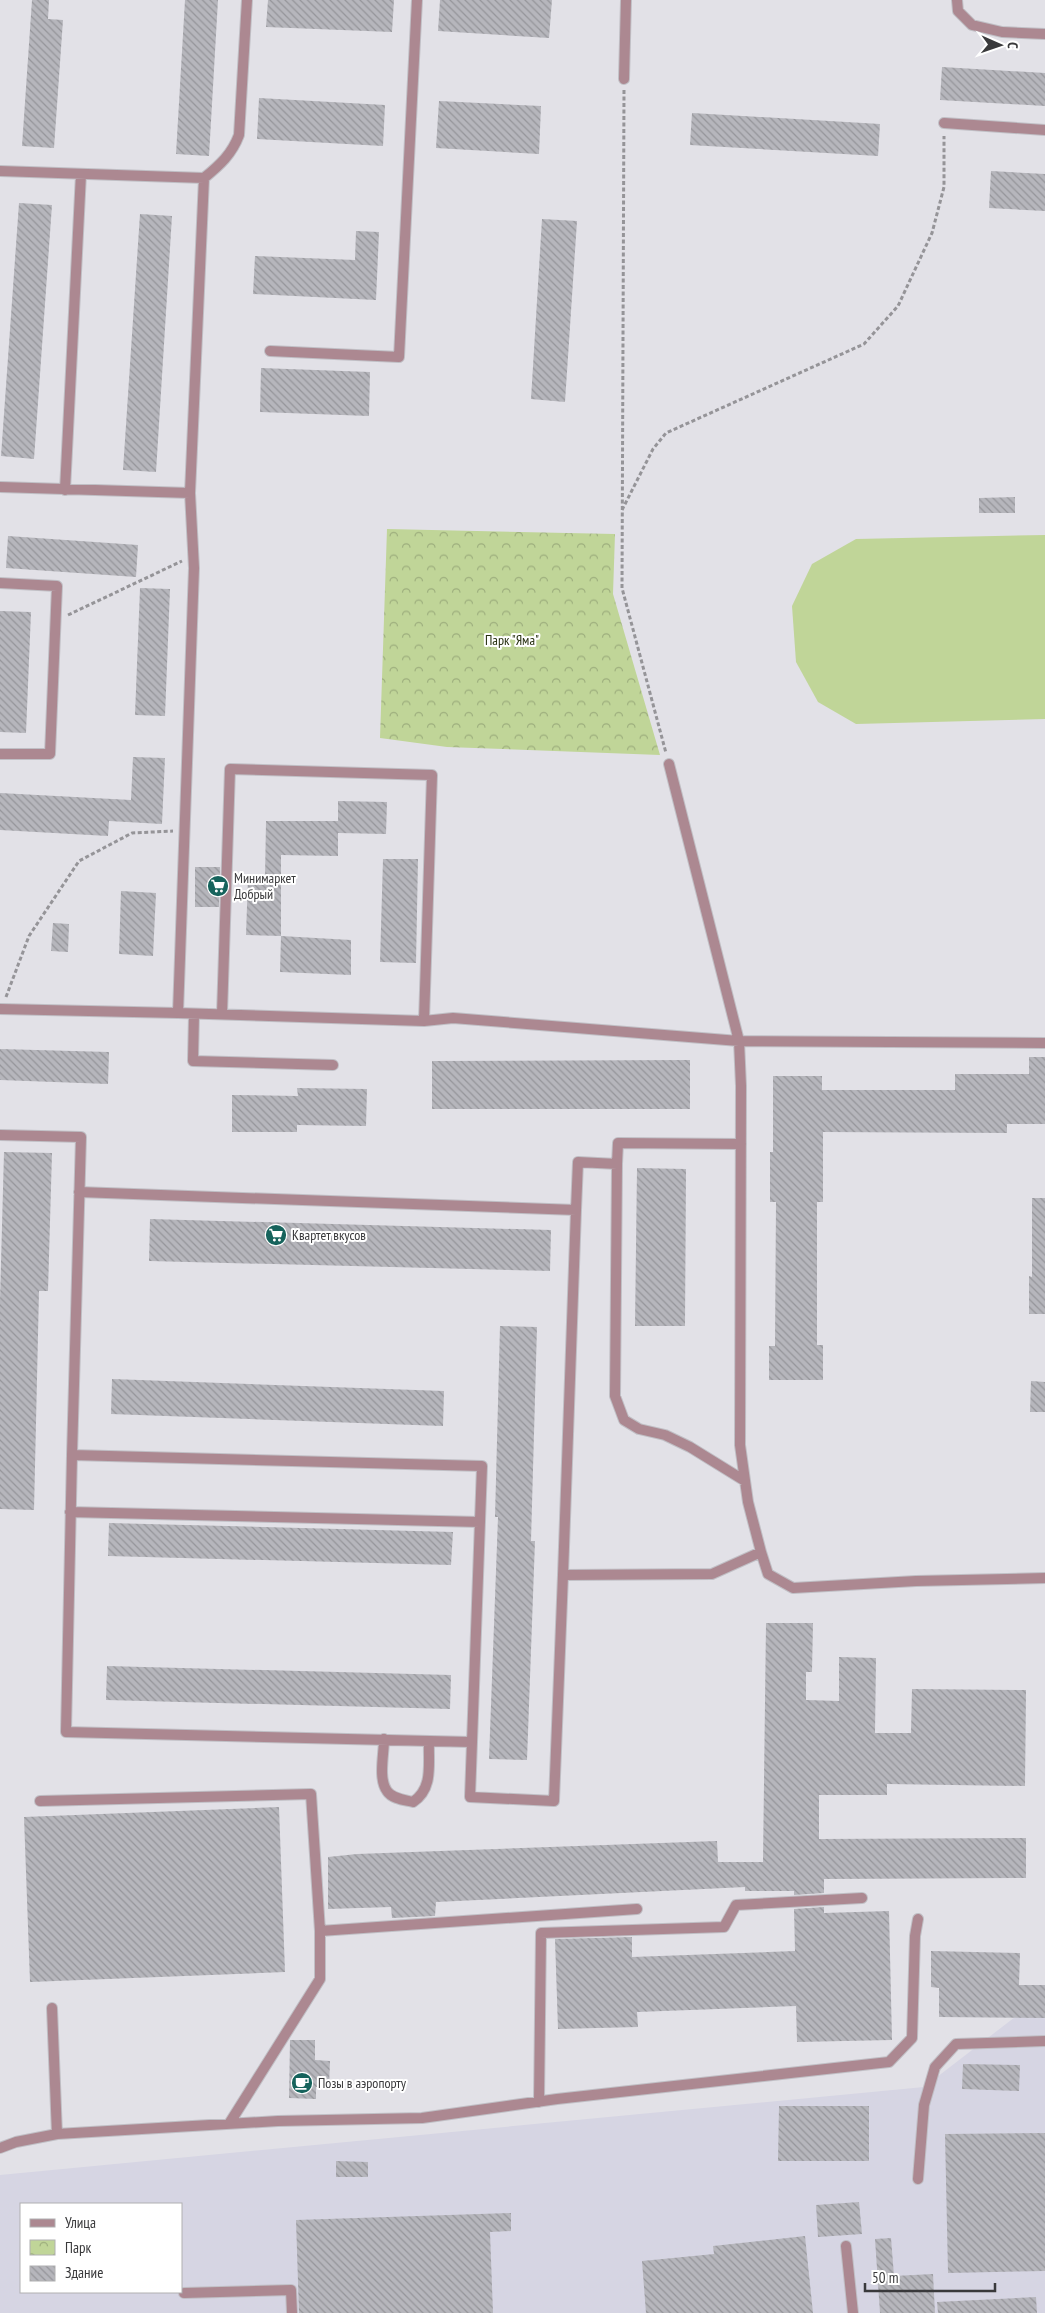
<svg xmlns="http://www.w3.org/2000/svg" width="1045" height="2313" viewBox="0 0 1045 2313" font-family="'PT Sans Narrow',sans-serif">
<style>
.built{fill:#d6d5e3;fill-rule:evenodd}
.grass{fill:#c0d598}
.park{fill:url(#park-crowns)}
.building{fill:url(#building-back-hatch)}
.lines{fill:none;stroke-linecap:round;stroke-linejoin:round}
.lane-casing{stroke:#c0bfc5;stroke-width:12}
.street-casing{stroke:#c0bfc5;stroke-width:12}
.path{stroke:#959498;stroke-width:3;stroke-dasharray:4 2.5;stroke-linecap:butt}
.lane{stroke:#ac8891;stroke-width:10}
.street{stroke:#ac8891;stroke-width:10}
.labels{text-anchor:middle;stroke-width:4;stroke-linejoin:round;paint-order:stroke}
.park-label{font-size:14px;fill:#273011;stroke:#fff}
.poi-label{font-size:14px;fill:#39393b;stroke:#fff;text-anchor:start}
</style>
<defs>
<pattern id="park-crowns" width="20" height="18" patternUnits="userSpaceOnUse" patternTransform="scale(1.25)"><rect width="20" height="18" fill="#c0d598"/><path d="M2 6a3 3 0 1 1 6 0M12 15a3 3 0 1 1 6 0" fill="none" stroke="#9dae7d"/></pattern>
<pattern id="building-back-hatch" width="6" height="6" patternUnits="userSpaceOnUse" patternTransform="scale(1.25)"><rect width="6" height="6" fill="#b6b6bc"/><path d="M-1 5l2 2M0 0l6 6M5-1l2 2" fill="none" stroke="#95959a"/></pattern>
</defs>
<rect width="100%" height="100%" fill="#e2e1e7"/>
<!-- built -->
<path class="built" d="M1045,1994v319h-1045v-138l924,-88zM21,2204h160v88h-160z"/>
<!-- grass -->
<path class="grass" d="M1045,535v184l-189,5 -38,-22 -22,-40 -4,-56 20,-42 44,-25z"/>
<!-- park -->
<path class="park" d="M387,529l228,5 -2,60 47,161 -213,-8 -67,-9z"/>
<!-- building -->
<path class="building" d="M32,0h17l-1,19 15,1 -9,128 -32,-2z
M185,0h33l-9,156 -33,-2z
M268,0h126l-2,32 -126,-5z
M440,0h112l-3,38 -111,-7z
M942,67l103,6v33l-105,-6z
M259,98l126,7 -2,41 -126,-7z
M439,101l102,5 -2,48 -103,-6z
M692,113l188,11 -2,32 -188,-11z
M991,171l54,3v37l-56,-3z
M19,203l33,2 -18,254 -33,-3z
M140,214l32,2 -16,256 -33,-2z
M542,219l35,2 -12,181 -34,-3z
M356,231l23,1 -3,68 -123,-6 2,-38 100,4z
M261,368l109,4 -1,44 -109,-4z
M1015,497v16h-36v-15z
M8,536l130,9 -2,32 -130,-9z
M140,588l30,1 -5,127 -30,-1z
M0,611l31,1 -5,121 -26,-1z
M133,757l32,1 -3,66 -53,-3 -1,15 -108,-6v-37l131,7z
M338,801l49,1 -1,32 -48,-1z
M266,821h72v35l-57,-1v81l-35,-1 2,-58 17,1z
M383,859h35l-2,104 -36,-1z
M195,867h25l-1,40h-24z
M121,891l35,2 -3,63 -34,-2z
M53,923l16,1 -1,28 -17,-1z
M281,936l70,4v35l-71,-3z
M0,1049l109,3 -1,32 -108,-4z
M1029,1057h16v67h-38v9l-184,-1v70h-6v143h6v35h-54v-34h6l1,-144h-6v-50h3v-76h49v14h133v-16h74z
M690,1060v49h-258v-48z
M297,1088l70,1 -1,37 -69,-1v7h-65v-37l66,1z
M4,1152l48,1 -4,138h-9l-5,219 -34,-1v-208z
M637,1168l49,1 -1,157h-50z
M1032,1198h13v116h-16v-38l3,1z
M150,1219l401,11 -1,41 -401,-10z
M500,1326l37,1 -6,214h4l-8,219 -38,-1 9,-242h-3z
M112,1379l332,12 -1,35 -332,-12z
M1031,1381l14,1v30h-15z
M109,1523l344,9 -2,33 -343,-9z
M766,1623h47l-1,49h-6v28l33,1v-44l37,1 -1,75h36l1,-44 114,1 -1,96 -138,-2v11h-68v44l207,-1v40l-202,1v14l-30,2v-4h-49v-4l-309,15 -1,14 -43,2 -1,-11 -63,2v-52l29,-3 360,-13 1,21h45z
M107,1666l344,9 -1,34 -344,-9z
M279,1807l6,165 -255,10 -6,-165z
M824,1907v6l65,-2 3,129 -95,2 -1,-36 -159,6 1,15 -80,2 -3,-90 77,-2v20l163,-6 -1,-42z
M931,1951l89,2 -1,32h26v33l-106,-1v-29l-8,-1z
M290,2040h25v20l15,1 -1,27 -13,-1v12l-27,-1z
M963,2064l57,1 -1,26 -57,-2z
M779,2106h90v55h-91z
M1045,2133v138l-97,2 -3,-139z
M336,2161l32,1v15h-32z
M859,2202l3,32 -44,3 -2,-32z
M511,2213v18l-21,1 3,81h-194l-3,-93z
M805,2236l8,77h-167l-4,-52 72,-7 -1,-8z
M891,2238l3,38 39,-2 2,39h-55l-5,-74z
M1036,2297l1,16h-99l-1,-11z"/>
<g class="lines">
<!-- lane casing -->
<g class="lane-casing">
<path id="lane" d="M957,0l1,11 14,14 30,7 43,2
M624,79l2,-79
M0,171l204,7c16,-13 28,-24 35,-43l8,-135
M270,351l129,6 18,-357
M0,487l190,6 14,-315
M65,490l16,-316
M190,493l4,75 -16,445 246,8 8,-246 -202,-6 -8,245
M0,583l57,3 -7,168h-50
M669,764l70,277 2,45 -1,359 8,57 13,50
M0,1009l178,4
M194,1014l-1,47 140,4
M424,1021l29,-3 286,23 306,2
M0,1135l81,2 -9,318 410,11 -12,331 84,4 9,-226 149,-1 49,-22 7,22 25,14 123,-7 129,-3
M617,1164l-2,232 9,24 15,9 26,6 25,12 55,34
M79,1192l497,18 -13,365
M576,1210l2,-48 39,2 1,-21 123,1
M72,1455l-6,277 405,10
M70,1512l410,10
M384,1739c0,15 -6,40 3,52 5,8 18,9 26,11 21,-14 15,-39 16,-61
M40,1801l271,-7 9,137v48l-91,145
M320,1931l317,-22
M52,2008l5,126
M539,2102l2,-169 183,-6 12,-22 126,-7
M0,2148l16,-6 41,-8 221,-13 144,-3 135,-19 332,-37 23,-24 3,-102 3,-17
M918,2179l6,-74 11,-38 21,-23 89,-3
M846,2246l7,67
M184,2293l107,-3 1,23"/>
</g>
<!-- street casing -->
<g class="street-casing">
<path id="street" d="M944,123l101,7"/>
</g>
<!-- path -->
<path class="path" d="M624,90l-2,498 44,165
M622,510l31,-61 13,-16 198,-89 34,-38 34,-73 12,-46v-51
M68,615l114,-54
M6,997l23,-61 50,-75 53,-28 41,-2"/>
<!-- lane -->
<use href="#lane" class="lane"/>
<!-- street -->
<use href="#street" class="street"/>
</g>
<!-- icons -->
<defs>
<g id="supermarket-disc" transform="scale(1.125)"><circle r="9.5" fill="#16635c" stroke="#fff"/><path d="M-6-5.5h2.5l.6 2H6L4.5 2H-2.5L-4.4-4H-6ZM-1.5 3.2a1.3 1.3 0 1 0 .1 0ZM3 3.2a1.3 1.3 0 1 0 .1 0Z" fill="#fff"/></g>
<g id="cafe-disc" transform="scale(1.125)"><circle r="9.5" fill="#16635c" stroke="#fff"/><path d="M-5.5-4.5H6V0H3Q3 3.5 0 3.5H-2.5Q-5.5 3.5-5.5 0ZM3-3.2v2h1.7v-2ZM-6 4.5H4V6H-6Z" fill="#fff"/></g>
</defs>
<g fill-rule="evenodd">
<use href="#supermarket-disc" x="218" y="886"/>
<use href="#supermarket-disc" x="276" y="1235"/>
<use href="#cafe-disc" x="302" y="2083"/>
</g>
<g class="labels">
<!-- park labels -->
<g class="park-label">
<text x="512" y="645">Парк "Яма"</text>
</g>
<!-- poi labels -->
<g class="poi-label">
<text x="234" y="883">Минимаркет<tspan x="234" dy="16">Добрый</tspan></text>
<text x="292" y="1240">Квартет вкусов</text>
<text x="318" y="2088">Позы в аэропорту</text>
</g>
</g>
<!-- legend -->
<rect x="20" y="2203" width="162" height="90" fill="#ffffff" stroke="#b0b0b1"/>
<rect x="30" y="2219" width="25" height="8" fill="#ac8891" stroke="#b0b0b1"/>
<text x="65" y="2228" font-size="15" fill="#39393b">Улица</text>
<rect x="30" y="2240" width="25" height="15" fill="url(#park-crowns)" stroke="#b0b0b1"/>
<text x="65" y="2253" font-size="15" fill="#39393b">Парк</text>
<rect x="30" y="2266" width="25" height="15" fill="url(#building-back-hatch)" stroke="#b0b0b1"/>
<text x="65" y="2278" font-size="15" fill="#39393b">Здание</text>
<!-- north arrow -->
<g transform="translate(1000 45) rotate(92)" stroke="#ffffff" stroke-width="4" paint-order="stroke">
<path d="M0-4L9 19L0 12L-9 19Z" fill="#39393b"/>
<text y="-8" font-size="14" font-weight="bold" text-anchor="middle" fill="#39393b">С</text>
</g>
<!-- scale -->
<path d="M865 2283v8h130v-8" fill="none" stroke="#39393b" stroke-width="2.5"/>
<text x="872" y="2283" font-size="15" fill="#39393b" stroke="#ffffff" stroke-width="4" paint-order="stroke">50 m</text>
</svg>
